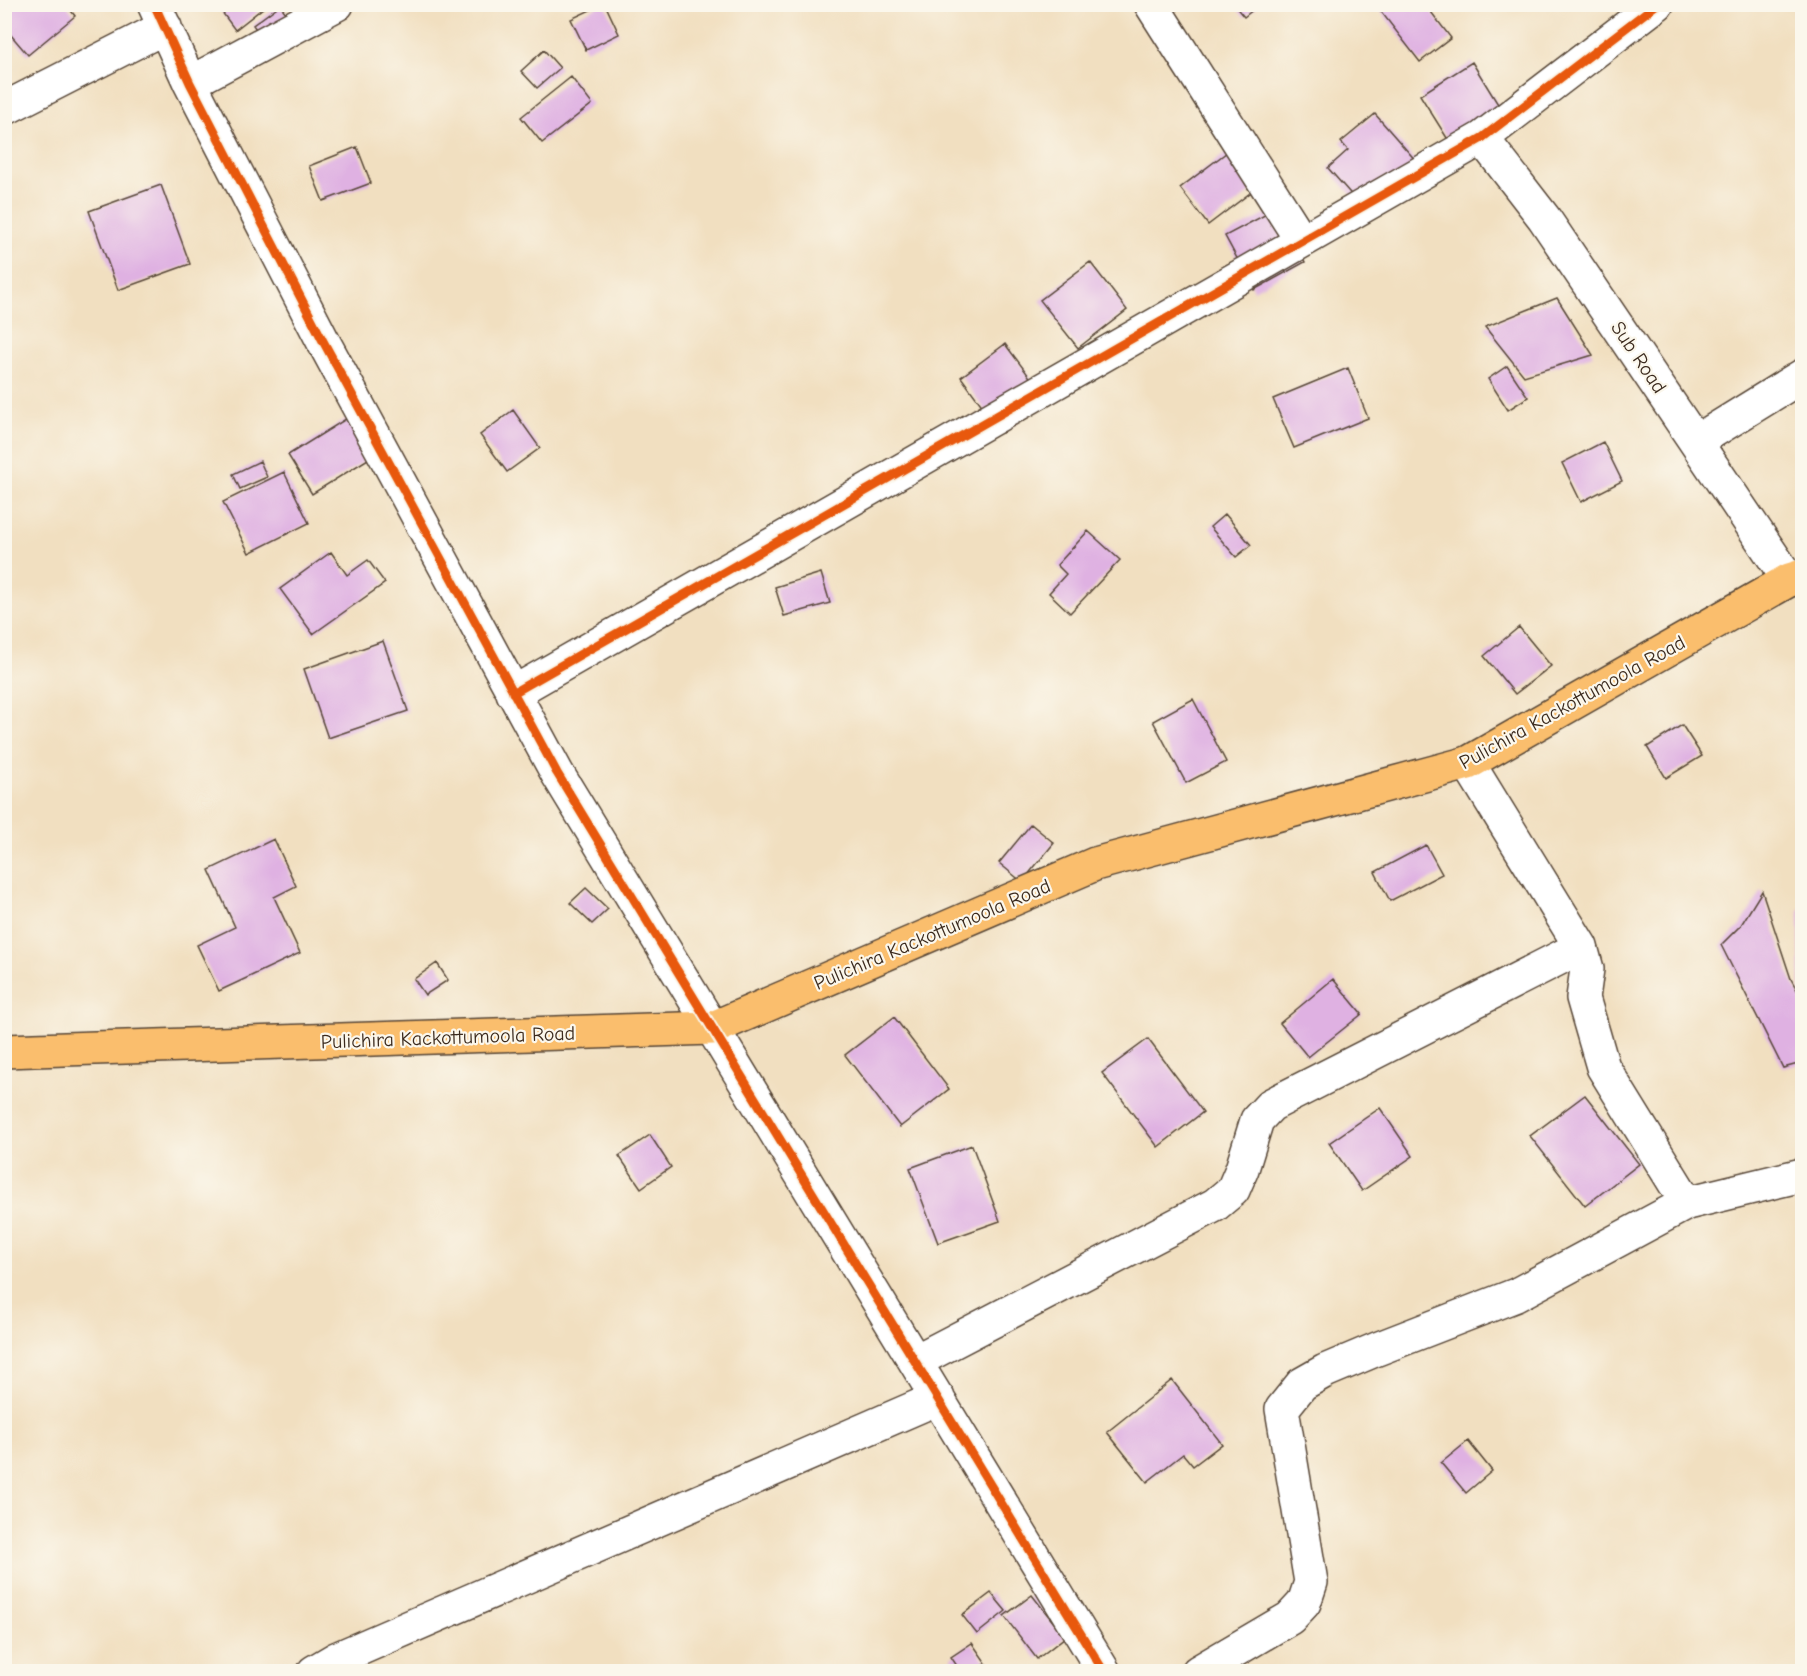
<svg xmlns="http://www.w3.org/2000/svg" width="1807" height="1676" viewBox="0 0 1807 1676" font-family="'Comic Neue',sans-serif">
<style>
.building{fill:#dfb1e2}
.lines{fill:none;stroke-linecap:round;stroke-linejoin:round}
.minor-casing{stroke:#564536;stroke-width:36}
.major-casing{stroke:#564536;stroke-width:36}
.minor{stroke:#fff;stroke-width:33}
.major{stroke:#fabe6d;stroke-width:33}
.cycleway-casing{stroke:#fbf7ec;stroke-width:13}
.cycleway{stroke:#e8590c;stroke-width:9}
.labels{text-anchor:middle;stroke-width:4.5;stroke-linejoin:round;paint-order:stroke}
.street-label{font-size:20px;fill:#3b2a1e;stroke:#fbf7ec}
</style>
<rect width="100%" height="100%" fill="#fbf7ec"/>
<filter id="ink" filterUnits="userSpaceOnUse"><feTurbulence type="fractalNoise" baseFrequency=".0167" numOctaves="2"/><feDisplacementMap in="SourceGraphic" scale="12" xChannelSelector="R" yChannelSelector="G"/><feConvolveMatrix kernelMatrix="1 2 1 2 8 2 1 2 1" color-interpolation-filters="sRGB"/></filter>
<filter id="wash" filterUnits="userSpaceOnUse"><feTurbulence type="fractalNoise" baseFrequency=".008" numOctaves="4" result="noise"/><feDisplacementMap in="SourceGraphic" scale="24" xChannelSelector="R" yChannelSelector="G"/><feGaussianBlur stdDeviation="1.35" result="paint"/><feColorMatrix in="noise" values="0 0 0 0 0 0 0 0 0 0 0 0 0 0 0 0 0 1.4 0 .05"/><feComposite in="paint" operator="in"/></filter>
<g filter="url(#wash)">
<rect width="100%" height="100%" fill="#f1dfc0"/>
<g id="blocks">
<!-- building -->
<path class="building" d="M4,4h62l9,12 -47,39 -24,-28z
M216,4h52l-33,26z
M603,4h2l14,30 -33,16 -15,-31z
M1386,4h39l26,34 -31,24 -41,-53z
M280,5l14,19 -27,20 -14,-19z
M1234,5h25l-15,12z
M544,50l16,18 -23,20 -16,-17z
M1472,62l32,52 -52,32 -32,-51z
M571,77l21,27 -50,39 -21,-26z
M1375,114l49,56 -53,47 -43,-49 20,-18 -7,-8z
M1243,140l28,37 -63,48 -28,-37z
M357,147l14,36 -48,18 -14,-35z
M161,185l29,79 -72,26 -29,-79z
M1276,209l29,53 -51,28 -29,-54z
M1090,262l37,48 -49,38 -38,-48z
M1557,298l36,57 -69,21 -39,-49z
M1005,344l33,44 -19,32 -17,13 -41,-56z
M1507,366l21,31 -20,13 -20,-31z
M1348,368l20,50 -74,30 -21,-49z
M513,410l27,38 -33,24 -27,-37z
M349,417l24,39 -61,38 -24,-39z
M1603,442l19,39 -41,21 -19,-39z
M260,461l7,16 -27,12 -7,-15z
M284,472l25,51 -60,30 -26,-51z
M1225,514l26,31 -15,12 -26,-30z
M1088,531l32,29 -50,53 -21,-20 17,-19 -9,-9z
M331,552l16,23 21,-15 17,23 -72,51 -33,-45z
M821,573l9,30 -46,13 -9,-29z
M1519,627l32,39 -36,28 -31,-38z
M383,641l25,70 -80,27 -24,-69z
M1193,699l33,63 -40,21 -33,-62z
M1682,725l20,31 -36,22 -19,-31z
M1031,824l23,19 -32,39 -23,-19z
M274,839l22,47 -22,11 26,56 -81,38 -22,-46 38,-18 -26,-57z
M1426,845l16,29 -52,27 -15,-29z
M586,888l22,21 -16,15 -22,-21z
M1762,891l29,88 11,20v64l-19,5 -62,-123 20,-20z
M1802,907v85l-2,-3 -1,-78z
M437,963l11,17 -23,15 -11,-16z
M1333,979l29,35 -54,43 -28,-34z
M894,1017l55,72 -49,38 -55,-72z
M1148,1039l55,73 -45,35 -56,-74z
M1585,1095l54,69 -54,42 -55,-70z
M1380,1108l33,48 -51,35 -33,-48z
M650,1135l21,32 -30,21 -22,-32z
M972,1145l28,76 -62,22 -28,-75z
M1172,1380l50,64 -29,22 -10,-12 -36,28 -40,-50z
M1468,1441l24,30 -26,22 -25,-30z
M991,1593l15,18 -29,23 -15,-19z
M1032,1595l33,42 -28,22 -33,-43z
M972,1643l14,20 -13,9h-12l-10,-15z"/>
</g>
</g>
<g filter="url(#ink)">
<use href="#blocks" fill-opacity="0" stroke="#564536" stroke-width="1.5"/>
<g class="lines">
<!-- minor casing -->
<g class="minor-casing">
<path id="minor" d="M154,4l36,79 133,258 234,432 547,899
M1151,4l151,237
M190,83l147,-79
M4,109l161,-82
M1482,138l62,80 245,362
M1697,441l105,-65
M513,693l969,-555 175,-134
M1468,763l113,184 6,22 -4,29 20,69 84,136 115,-28
M916,1361l299,-156 18,-15 9,-21 15,-49 14,-15 310,-158
M314,1672l22,-13 602,-261
M1198,1672l92,-54 14,-15 7,-21 -29,-173 20,-25 23,-13 52,-22 139,-54 171,-92"/>
</g>
<!-- major casing -->
<g class="major-casing">
<path id="major" d="M4,1051l709,-23 382,-164 373,-101 321,-183 13,-4"/>
</g>
<!-- minor -->
<use href="#minor" class="minor"/>
<!-- major -->
<use href="#major" class="major"/>
<!-- cycleway casing -->
<g class="cycleway-casing">
<path id="cycleway" d="M154,4l36,79 133,258 234,432 547,899
M513,693l969,-555 175,-134"/>
</g>
<!-- cycleway -->
<use href="#cycleway" class="cycleway"/>
</g>
</g>
<g class="labels">
<!-- street labels -->
<g class="street-label">
<text transform="translate(1639 357) rotate(56)" y="7">Sub Road</text>
<text transform="translate(1572 702) rotate(-29)" y="7">Pulichira Kackottumoola Road</text>
<text transform="translate(932 934) rotate(-23)" y="7">Pulichira Kackottumoola Road</text>
<text transform="translate(448 1037) rotate(-2)" y="7">Pulichira Kackottumoola Road</text>
</g>
</g>
<!-- margin -->
<rect width="1807" height="1676" fill="none" stroke="#fbf7ec" stroke-width="24"/>
</svg>
